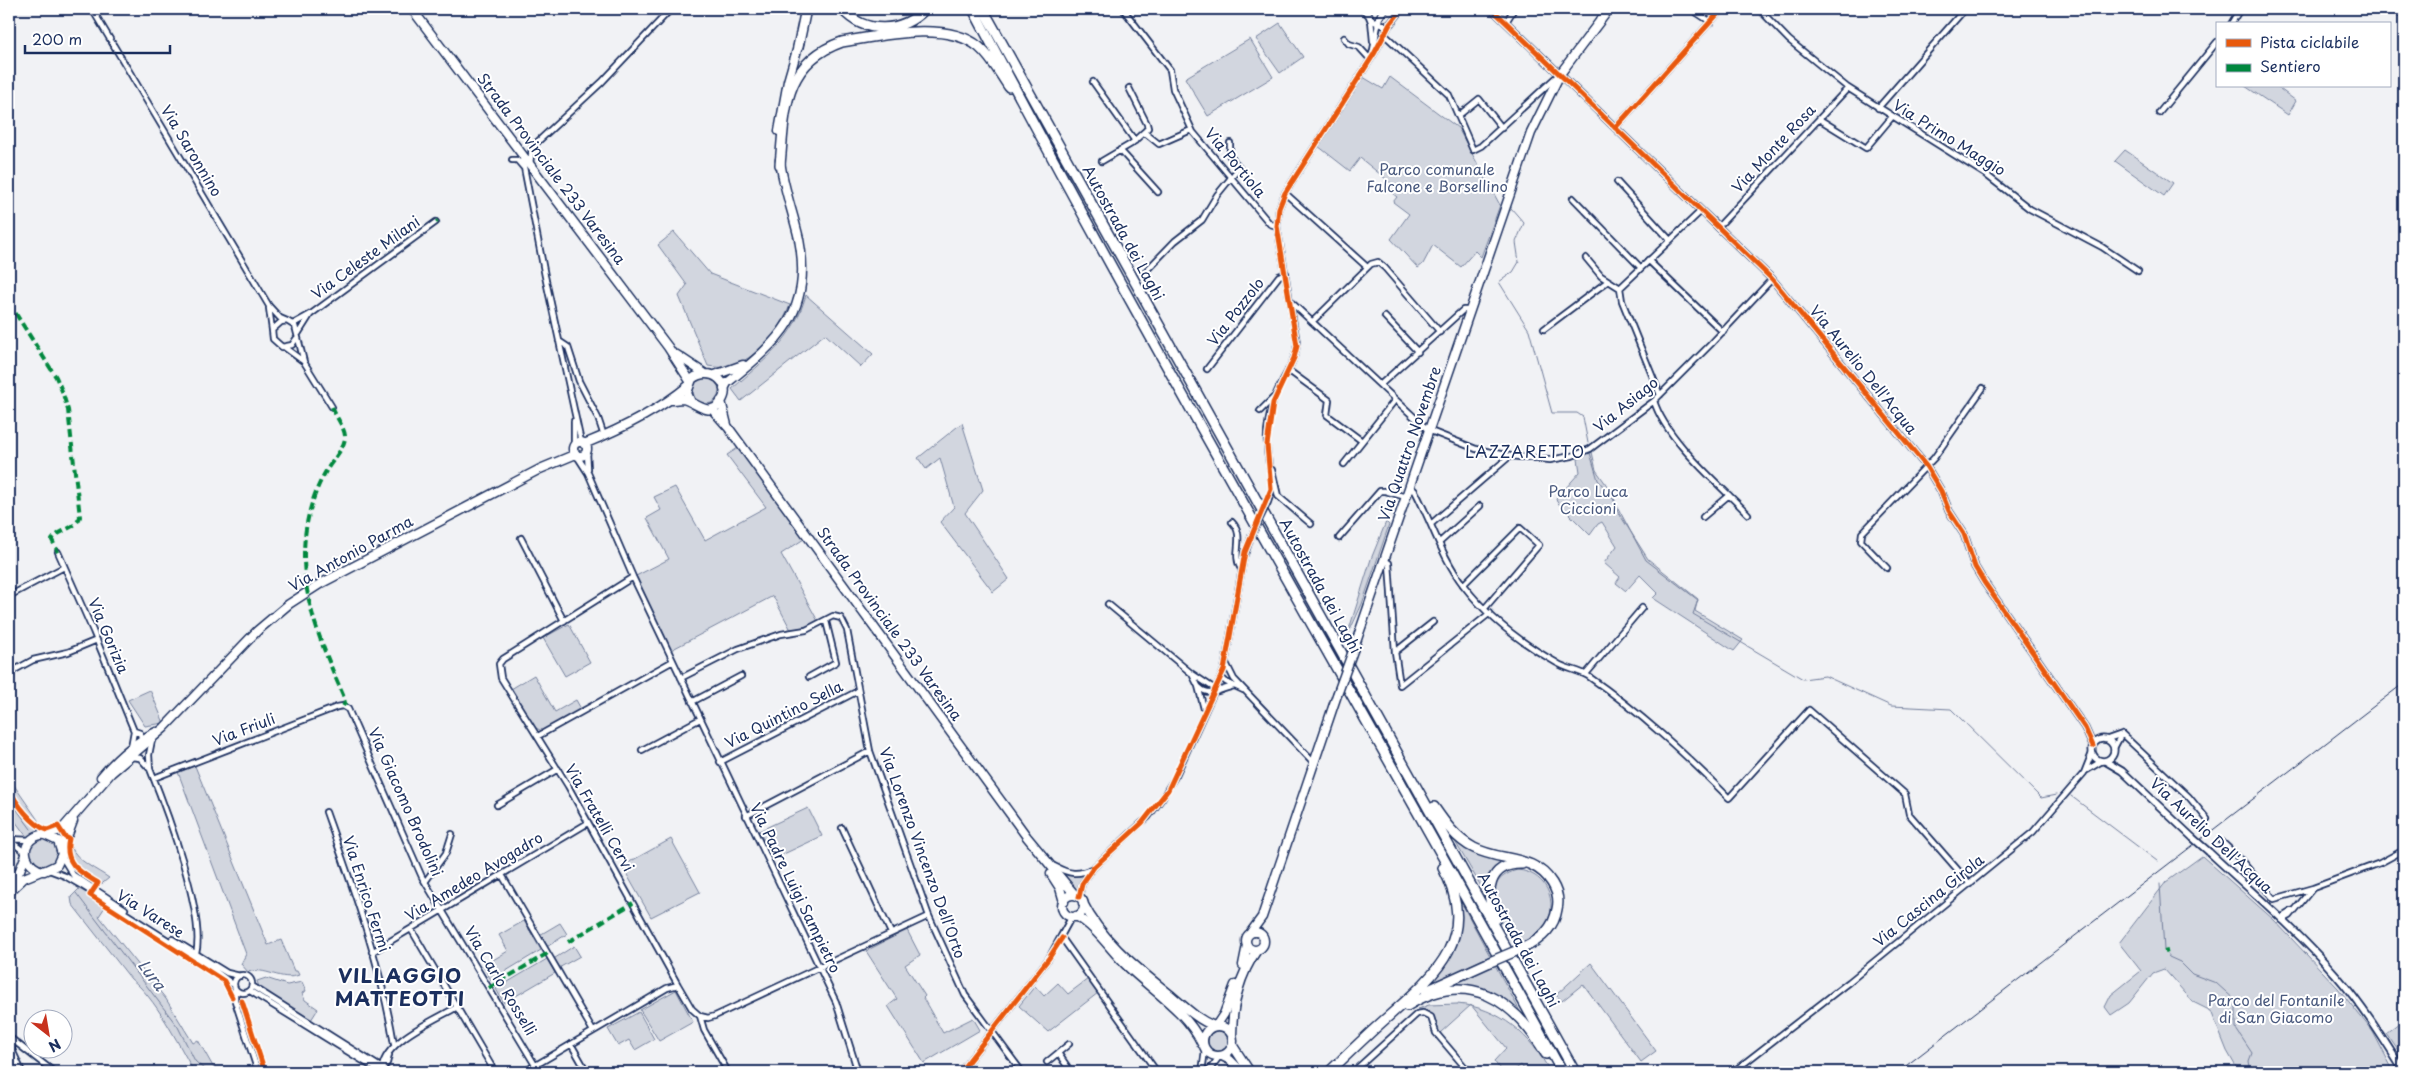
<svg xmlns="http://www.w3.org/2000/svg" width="2413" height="1081" viewBox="0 0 2413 1081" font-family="'Playpen Sans',sans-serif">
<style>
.green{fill:#d2d6df;stroke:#76829e}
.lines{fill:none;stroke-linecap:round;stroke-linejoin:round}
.stream{stroke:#707c9a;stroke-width:1}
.minor-casing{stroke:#1b2f5e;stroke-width:8}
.tertiary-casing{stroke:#1b2f5e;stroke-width:9}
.primary-casing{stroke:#1b2f5e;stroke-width:11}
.motorway-casing{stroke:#1b2f5e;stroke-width:12}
.minor{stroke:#fff;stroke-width:4.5}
.tertiary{stroke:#fff;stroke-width:5.5}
.primary{stroke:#fff;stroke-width:8}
.motorway{stroke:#fff;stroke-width:9}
.rail{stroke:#1b2f5e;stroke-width:1}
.minor-bridge-casing{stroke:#1b2f5e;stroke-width:8;stroke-linecap:butt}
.tertiary-bridge-casing{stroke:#1b2f5e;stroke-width:9;stroke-linecap:butt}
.primary-bridge-casing{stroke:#1b2f5e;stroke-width:11;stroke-linecap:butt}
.motorway-bridge-casing{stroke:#1b2f5e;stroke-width:12;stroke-linecap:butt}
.minor-bridge{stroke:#fff;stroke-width:4.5}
.tertiary-bridge{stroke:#fff;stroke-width:5.5}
.primary-bridge{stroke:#fff;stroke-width:8}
.motorway-bridge{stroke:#fff;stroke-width:9}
.quiet{stroke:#00873e;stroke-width:4;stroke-dasharray:8 4;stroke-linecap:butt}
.cycleway-casing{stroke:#fff;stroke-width:8}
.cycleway{stroke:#e8590c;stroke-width:5}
.labels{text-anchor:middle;stroke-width:4;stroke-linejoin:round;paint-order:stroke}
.street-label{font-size:15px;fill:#1b2f5e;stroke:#fff}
.park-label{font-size:15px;fill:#49597e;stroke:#fff}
.neighbourhood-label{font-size:16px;letter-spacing:1px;fill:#1b2f5e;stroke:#fff}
.water-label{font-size:16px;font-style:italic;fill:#4c5c81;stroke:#fff}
.district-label{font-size:20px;font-weight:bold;letter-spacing:1px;fill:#1b2f5e;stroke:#fff}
</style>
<rect width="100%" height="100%" fill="#f1f2f5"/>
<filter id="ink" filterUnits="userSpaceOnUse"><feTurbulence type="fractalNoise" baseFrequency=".02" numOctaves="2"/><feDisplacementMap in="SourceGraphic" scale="10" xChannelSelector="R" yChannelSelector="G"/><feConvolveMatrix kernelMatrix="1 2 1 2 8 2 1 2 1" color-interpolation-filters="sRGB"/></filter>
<g filter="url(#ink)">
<!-- green -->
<path class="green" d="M1280,23l23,34 -23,16 -24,-34z
M1250,39l23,38 -65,39 -23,-38z
M1363,77l20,12 7,-12 68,51 42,77 -19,52 -6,-6 -14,16 -28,-22 -10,19 -5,4 -27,-29 18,-25 -16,-12 4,-5 -10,-8 4,-6 -31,-25 -10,13 -32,-25z
M2245,86h31l20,15 -8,14z
M2125,150l48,33 -9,13 -49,-35z
M674,232l36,42 80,31c-11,28 -32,54 -63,62 -5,1 -13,0 -19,-1l-29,-70 8,-11 -29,-40z
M806,295l67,59 -12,13 -36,-33 -84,67 -9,-12c33,-30 61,-48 74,-94z
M693 391a13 13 0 1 1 26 0a13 13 0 1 1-26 0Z
M962,423l21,67 -18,23 44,66 -16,13 -53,-70 14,-15 -14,-49 -14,11 -8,-11z
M738,448l66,91 -23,15 38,69 -28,7 -18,-34 -102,54 -35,-74 33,-17 -22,-41 14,-8 -7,-13 21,-10 30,53 61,-33 -39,-52z
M1592,452l4,18 17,24 5,18 30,47 50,40 -3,12 48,29 -9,11 -81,-53 5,-5 -18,-18 -14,16 -10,-8 4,-6 -16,-14 13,-17 -15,-24 -4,2 -8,11 -33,-33 -1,-3 24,-27 -2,-13z
M1386,522l3,3 -27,79 -16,35 25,-80z
M569,624l21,38 -25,14 -22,-38z
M534,675l21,37 21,-12 5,9 -39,22 -8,-4 -23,-38z
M150,690l14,33 -19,3 -17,-26z
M195,766l73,179 13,-5 13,31h3l2,4c-18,7 -34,-9 -51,-3l-7,-8 5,-10 -68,-182z
M9,778l29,42 4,10 -15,7 -18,-24z
M808,808l14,28 -49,23 -14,-28z
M72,835c1,4 -2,6 -1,11 5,15 27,24 38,32l-11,9 -28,-18 4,-4 -5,-17z
M1453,838l59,23 -4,2 -22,32z
M671,839l29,53 -49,25 -29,-51z
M30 853a14 14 0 1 1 28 0a14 14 0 1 1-28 0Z
M2202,856l72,64 64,68 35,44 21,40h-155l-12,-21 -16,-40 -18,-9 -29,-33 -11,4 -24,30 -18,12 -6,-8 6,-12 30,-24 -22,-28 47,-61z
M1058,870l16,6 13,-3 -7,9 -2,10z
M1517,870c32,2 46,40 22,63 -6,6 -16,9 -24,13 -14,-26 -41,-63 2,-76z
M79,889l28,15 -8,12 67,83 27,44 5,-3 18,32h-21l-2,-2c-15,-27 -38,-73 -62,-91l-59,-75 -1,-7z
M1460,900l30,56 -60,28c3,-5 10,-12 15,-18 17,-25 13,-40 15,-66z
M524,921l17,29 -50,30 -8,-14 25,-15 -9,-16z
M560,923l7,11 -22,14 -7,-12z
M907,930l13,25 -15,10 20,31 -2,2 20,35 30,-15 7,12 -56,33 -36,-57 9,-7 -31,-48z
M574,946l6,10 -23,13 -5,-9z
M547,959l8,14 -51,30 -8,-14z
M1591,963l65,88 -15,11 -58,-78 -21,17 -6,-6z
M1495,965l27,50c-25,-26 -48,-24 -81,-28z
M266,978l21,7 15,-3 4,9 -4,2 3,7 13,9 -7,11 -52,-33 -2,-6z
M1088,979l10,14 -50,39 -29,-26 16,-20 9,10 14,-13 10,11z
M676,990l17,32 -34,19 -19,-31z
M1457,1004c42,3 75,32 93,68h-24l-5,-7 -9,7h-10l-8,-11 12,-13 -35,-43 -31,28c-8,-12 -4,-24 -22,-24l11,-4z
M639,1012l15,27 -19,11 -6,-10 -11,6 -10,-17z
M2404,1019v40l-18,-26z
M1208 1041a10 10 0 1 1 20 0a10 10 0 1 1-20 0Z"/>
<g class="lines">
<!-- stream -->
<path class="stream" d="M1511,208l13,15 -8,19 3,20 -6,10 -14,10 30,48 23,83h25l6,4 5,26
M1590,453l8,27 14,17 34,63 52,40 -5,14 110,65 22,-3 66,30 60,3 90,89 15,-3
M2071,796l86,65
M9,799l22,30
M2160,884l4,66 5,7 11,5 12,12 24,9 20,18v28l16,24 -3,8 1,6 -3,5
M76,893l102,134 17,34 12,11"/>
<!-- minor casing -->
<g class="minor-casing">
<path id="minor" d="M92,9l177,297 11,12 7,3
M1123,9l47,61 3,19 20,43 77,92 7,2
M1691,9l20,13
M1759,9l30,31 59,48 137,86 45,35 72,38 36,24
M2389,9l15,5
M1371,20l2,21
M1506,22l8,-13
M2231,24l9,-15
M1385,35l64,60 24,55 8,-4 74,-68
M1344,38l5,6 10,3 11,12
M1372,55l6,-30
M1093,82l42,59
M1129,88l18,36 1,4 -4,4
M1878,108l87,-99
M2159,113l58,-71
M1458,116l21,-17 23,29
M1819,119l47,29 26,-31
M1615,128l107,-119
M1120,150l38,42
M522,157l23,119 36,166
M512,160h5l6,7
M1102,161l29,-17 13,-12 15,12 32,-14
M530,164l2,-17 70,-65 69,-73
M1617,182l53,58
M1285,193l82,74
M1573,198l67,69
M1718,227l130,-139
M1586,258l15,18 19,12
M1648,260l75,72
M1145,272l30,-31 27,-21 15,-25 22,-27 -9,-12v-13
M1292,303l136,127 48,19 34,7 40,4 22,-4 18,-7 64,-48 56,-56 62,-66
M269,308l3,22
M1385,317l33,35
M1312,322l59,-58 7,-2 7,6 55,64
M293,324l18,-10 125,-92
M1544,329l64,-48
M298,334l12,-19
M296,339l-4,6 -10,2 -9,-8 -1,-9 9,-8 6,-1 8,5 9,36 28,45
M559,341l9,6 11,34 19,37 6,18
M284,347l19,14
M1207,369l72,-93 7,-3
M1288,370l41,30 -2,15 35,26
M1380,385l83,-75h7
M1660,395l-38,-94 -2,-13 81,-77
M1654,401c12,39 65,83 94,113
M1260,411l13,-13
M574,421v25
M587,452l1,17
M577,456l11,17 45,104 203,425 22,70
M1344,464l51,-64
M1272,470l6,26 33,28
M1410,486l5,5c16,30 27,67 49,95 24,31 59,58 93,77 9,6 22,7 31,13 52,36 97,78 141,122l80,-88 96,84 4,20 61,70
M1268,502c8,-19 -1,-37 -1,-57 -1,-14 2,-29 6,-42 5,-21 23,-38 24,-60l-20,-117 2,-18 6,-15 89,-139 16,-30
M1703,517l26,-22
M1232,522c14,14 -1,32 9,47
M1431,524l79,-68
M521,538l43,83
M1339,538l41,-47h5l21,6
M1440,542l40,-36
M58,552l35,79 41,100 -3,16
M1384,560l5,3 6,89 5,33 90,-72
M1887,568l-26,-27 1,-8 72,-75 49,-70
M633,577l-130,82 -4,5 2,14 67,108 110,199 14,24 8,7 4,14 24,42
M1463,585l57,-57 19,17 -54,63
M9,596l55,-29
M1108,604l83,69 24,16
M1395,652l38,-30
M1226,663l8,16 81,85
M9,673l24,-13 35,-8 29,-12
M1192,674l6,12 6,23
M1586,674l56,-66
M809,677l27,-15 -10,-41
M1221,677l5,5 17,8
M681,678l57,-29 43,-15 25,-4 27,-14 8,2 6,12 23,121 59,165 36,79 57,77
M1199,687c11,11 21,2 35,-1
M692,702l49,-26
M134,731l6,2 2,8
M2122,734l67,63 18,22
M538,736l135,-75
M152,740l-3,15 1,14c16,40 56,146 46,185
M2105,740l17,-6
M2114,748l7,-13
M642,750l58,-31
M131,757l9,1 9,10
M720,762l138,-71
M2087,770l15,-9
M154,778l183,-71 6,-1 5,3 74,168 113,188
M497,805l61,-36
M326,812c27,76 55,152 68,232
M746,816l124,-65
M842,828l49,105
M9,839l21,1
M9,840l17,13
M2222,842l18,17 34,40 39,-11 67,-25 24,-13
M62,857l11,18 52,34
M1054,866c15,8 24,10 39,2
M49,870l16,6 19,11 126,80 24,18
M502,875l91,156
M425,882l21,-29 6,-19
M1079,897l3,-13 12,-17 54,-50 15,-20 13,-22 48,-105 20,-113 7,-20
M2282,920l8,-4 22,-27
M2282,920l2,-4 8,-5
M411,929l84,143
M1062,938l95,134
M172,939l55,34 13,3
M372,952l216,-129
M234 984a9 9 0 1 1 18 0a9 9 0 1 1-18 0Z
M252,986l136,86
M235,989v12l23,71
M250,991l131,81
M700,1016l8,2 7,-2 214,-100
M9,1037l45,35
M9,1043l13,29
M571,1044l16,28
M1058,1053l13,19
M1047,1062l22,-18
M382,1068c4,-28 51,-47 75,-61
M382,1068l5,-5 2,-8
M524,1072l143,-84 11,-3
M960,1072l89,-114 23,-42
M1202,1072l3,-22
M1208,1072l11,-15
M1353,1072l64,-58 6,-1 8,4 5,16 33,39
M1733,1072l116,-90 184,-150 51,-59 8,-20"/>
</g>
<!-- tertiary casing -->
<g class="tertiary-casing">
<path id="tertiary" d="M1363,9l6,6 2,5 15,6 4,-2 12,-15
M1492,9l280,270 154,187 15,25 8,20 15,23 11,33 9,15 101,146 8,18
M1378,25l1,-7 6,-9
M2092 750a11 11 0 1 1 22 0a11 11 0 1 1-22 0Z
M2105,761l17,10 71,67
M2209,852c43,40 88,78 127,123 26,30 47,63 68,97"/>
</g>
<!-- primary casing -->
<g class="primary-casing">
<path id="primary" d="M412,9l256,338 22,34
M779,131l9,-50 11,-38
M677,355l27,18
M715,375l28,-10
M724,389l3,-6c52,-42 86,-71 72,-144 -6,-27 -16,-52 -19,-79
M671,400c4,0 8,-1 12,-1 13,3 26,20 38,3 13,-19 -11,-37 -29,-23l-5,14 4,9
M721,401l6,24
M712,409l16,18 299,410 48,58
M573 449a7 7 0 1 1 14 0a7 7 0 1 1-14 0Z
M584,444c37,-15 74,-33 104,-58
M1354,648l177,-515 29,-59 49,-65
M101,777c15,-18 34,-35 55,-45
M45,835l13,6 4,13 -5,11 -13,6c-17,-2 -26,-24 -9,-34 10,-5 20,-2 29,-10l47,-54 53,-45 93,-97 32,-27 31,-20 220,-115 36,-15
M62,850l11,-29
M1051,874l9,14 4,14
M9,886l11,-16 6,-15
M9,892l15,-14 17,-7
M1062 906a11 11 0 1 1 22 0a11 11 0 1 1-22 0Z
M1083,903c19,39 57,67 90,94 13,11 25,23 41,29
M1076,916c20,11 33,32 49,48 26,26 61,46 77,80
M1246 941a9 9 0 1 1 18 0a9 9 0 1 1-18 0Z
M1251,932l11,-15 75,-222
M1243,965l4,-20
M1203 1041a15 15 0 1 1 30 0a15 15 0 1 1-30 0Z
M1216,1026l8,-12 11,-29
M1232,1035c0,-30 8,-61 25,-85
M1233,1046l17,26
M1222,1056l8,4 12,12"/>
</g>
<!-- motorway casing -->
<g class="motorway-casing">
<path id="motorway" d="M842,9c23,26 60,24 83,0
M973,9c188,359 395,708 589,1063
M983,9l592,1063
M798,47l8,-38
M780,165c5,-52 2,-102 62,-123 38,-6 105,-22 137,5 13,11 21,27 30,40
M1434,807c11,16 22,32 40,41 27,14 60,6 78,35 5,8 7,18 5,26 -3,20 -17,31 -34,39
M1496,919c-12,-25 -8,-56 26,-55
M1426,991l64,-29
M1407,1006c61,-39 107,-6 139,48
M1329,1072c20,-19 40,-39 61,-57 49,-43 89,-79 53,-147"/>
</g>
<!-- minor -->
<use href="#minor" class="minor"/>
<!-- tertiary -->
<use href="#tertiary" class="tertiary"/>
<!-- primary -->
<use href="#primary" class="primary"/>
<!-- motorway -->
<use href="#motorway" class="motorway"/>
<!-- rail -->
<path class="rail" d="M1898,1072l506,-389"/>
<!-- minor-bridge casing -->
<g class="minor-bridge-casing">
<path id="minor-bridge" d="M1251,537l17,-35"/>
</g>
<!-- tertiary-bridge casing -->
<g class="tertiary-bridge-casing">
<path id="tertiary-bridge" d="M2193,838l16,14"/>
</g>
<!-- primary-bridge casing -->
<g class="primary-bridge-casing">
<path id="primary-bridge" d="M1337,695l17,-47"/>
</g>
<!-- motorway-bridge casing -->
<g class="motorway-bridge-casing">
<path id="motorway-bridge" d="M1490,962l33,-14"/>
</g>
<!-- minor-bridge -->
<use href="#minor-bridge" class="minor-bridge"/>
<!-- tertiary-bridge -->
<use href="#tertiary-bridge" class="tertiary-bridge"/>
<!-- primary-bridge -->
<use href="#primary-bridge" class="primary-bridge"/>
<!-- motorway-bridge -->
<use href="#motorway-bridge" class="motorway-bridge"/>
<!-- quiet -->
<path class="quiet" d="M436,222l2,-1
M9,303l47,74 6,14 6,19 12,107c-5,13 -21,12 -28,23l6,12
M332,407c3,9 14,22 13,31 -1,11 -14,24 -19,33 -10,17 -17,38 -20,58 -9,60 14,112 37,166l2,8 -2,3
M568,942l65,-39
M2164,952l4,-1
M489,988l59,-35"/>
<!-- cycleway casing -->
<g class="cycleway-casing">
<path id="cycleway" d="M1492,9l280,270 154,187 15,25 8,20 15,23 11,33 9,15 101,146 8,18
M1615,128l107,-119
M9,789c7,14 23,36 38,41l11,-4 7,11 4,2c-6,25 11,33 29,44l-8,12 134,86 8,16
M1079,897l3,-13 12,-17 48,-44 26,-33 56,-120 21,-118 26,-63 -4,-44 6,-42 21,-45 3,-12 -20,-120 2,-18 6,-15 89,-139 16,-30 12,-15
M242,1001l23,71
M960,1072l89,-114 13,-20"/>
</g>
<!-- cycleway -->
<use href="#cycleway" class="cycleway"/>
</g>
</g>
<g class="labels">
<!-- street labels -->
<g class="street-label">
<text transform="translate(1949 138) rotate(32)" y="5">Via Primo Maggio</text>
<text transform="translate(1774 149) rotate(-47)" y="5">Via Monte Rosa</text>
<text transform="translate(191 151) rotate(59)" y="5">Via Saronnino</text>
<text transform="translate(1235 163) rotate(50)" y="5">Via Portiola</text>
<text transform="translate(551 169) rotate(53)" y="5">Strada Provinciale 233 Varesina</text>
<text transform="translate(1123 233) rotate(61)" y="5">Autostrada dei Laghi</text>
<text transform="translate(366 258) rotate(-36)" y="5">Via Celeste Milani</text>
<text transform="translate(1236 312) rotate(-52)" y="5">Via Pozzolo</text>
<text transform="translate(1863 370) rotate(51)" y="5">Via Aurelio Dell'Acqua</text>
<text transform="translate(1626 405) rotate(-39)" y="5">Via Asiago</text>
<text transform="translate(1410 444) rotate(-71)" y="5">Via Quattro Novembre</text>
<text transform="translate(351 554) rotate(-29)" y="5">Via Antonio Parma</text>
<text transform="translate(1320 586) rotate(61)" y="5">Autostrada dei Laghi</text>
<text transform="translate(889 624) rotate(54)" y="5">Strada Provinciale 233 Varesina</text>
<text transform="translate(108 636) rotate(67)" y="5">Via Gorizia</text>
<text transform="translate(784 715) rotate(-27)" y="5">Via Quintino Sella</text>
<text transform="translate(244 730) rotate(-21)" y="5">Via Friuli</text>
<text transform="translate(405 802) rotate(66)" y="5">Via Giacomo Brodolini</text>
<text transform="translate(599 818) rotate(60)" y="5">Via Fratelli Cervi</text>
<text transform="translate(2211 836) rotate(43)" y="5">Via Aurelio Dell'Acqua</text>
<text transform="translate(922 853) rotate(70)" y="5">Via Lorenzo Vincenzo Dell'Orto</text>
<text transform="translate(474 877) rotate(-31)" y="5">Via Amedeo Avogadro</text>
<text transform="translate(795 888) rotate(64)" y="5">Via Padre Luigi Sampietro</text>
<text transform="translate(366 894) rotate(72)" y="5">Via Enrico Fermi</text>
<text transform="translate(1929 901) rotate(-39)" y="5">Via Cascina Girola</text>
<text transform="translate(150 914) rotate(32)" y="5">Via Varese</text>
<text transform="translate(1518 940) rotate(61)" y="5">Autostrada dei Laghi</text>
<text transform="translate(500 981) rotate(59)" y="5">Via Carlo Rosselli</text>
</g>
<!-- park labels -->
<g class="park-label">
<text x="1437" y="175">Parco comunale<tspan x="1437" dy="17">Falcone e Borsellino</tspan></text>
<text x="1588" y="497">Parco Luca<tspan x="1588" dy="17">Ciccioni</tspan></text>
<text x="2276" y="1006">Parco del Fontanile<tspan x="2276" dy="17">di San Giacomo</tspan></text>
</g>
<!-- neighbourhood labels -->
<g class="neighbourhood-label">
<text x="1525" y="458">LAZZARETTO</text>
</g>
<!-- water labels -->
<g class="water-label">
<text transform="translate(152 975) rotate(53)" y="6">Lura</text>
</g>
<!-- district labels -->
<g class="district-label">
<text x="400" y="983">VILLAGGIO<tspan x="400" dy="23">MATTEOTTI</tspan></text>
</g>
</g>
<!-- margin -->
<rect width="2413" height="1081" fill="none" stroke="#fff" stroke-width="30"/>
<rect x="15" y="15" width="2383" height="1051" fill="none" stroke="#1b2f5e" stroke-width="2" filter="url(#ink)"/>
<!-- legend -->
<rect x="2216" y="22" width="175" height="65" fill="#ffffff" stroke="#a4acbf"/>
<rect x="2226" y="39" width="25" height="8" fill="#e8590c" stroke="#a4acbf"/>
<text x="2260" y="48" font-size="15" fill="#1b2f5e">Pista ciclabile</text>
<rect x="2226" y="64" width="25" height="8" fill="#00873e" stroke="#a4acbf"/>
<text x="2260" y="72" font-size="15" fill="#1b2f5e">Sentiero</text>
<!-- north arrow -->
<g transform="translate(48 1034) rotate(149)"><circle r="24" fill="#ffffff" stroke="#a4acbf"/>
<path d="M0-4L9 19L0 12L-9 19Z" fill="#c8321e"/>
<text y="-8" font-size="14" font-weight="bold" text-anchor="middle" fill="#1b2f5e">N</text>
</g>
<!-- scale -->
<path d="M25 45v8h145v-8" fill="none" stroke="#1b2f5e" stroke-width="2.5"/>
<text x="32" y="45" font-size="15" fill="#1b2f5e" stroke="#ffffff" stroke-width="4" paint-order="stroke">200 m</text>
</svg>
